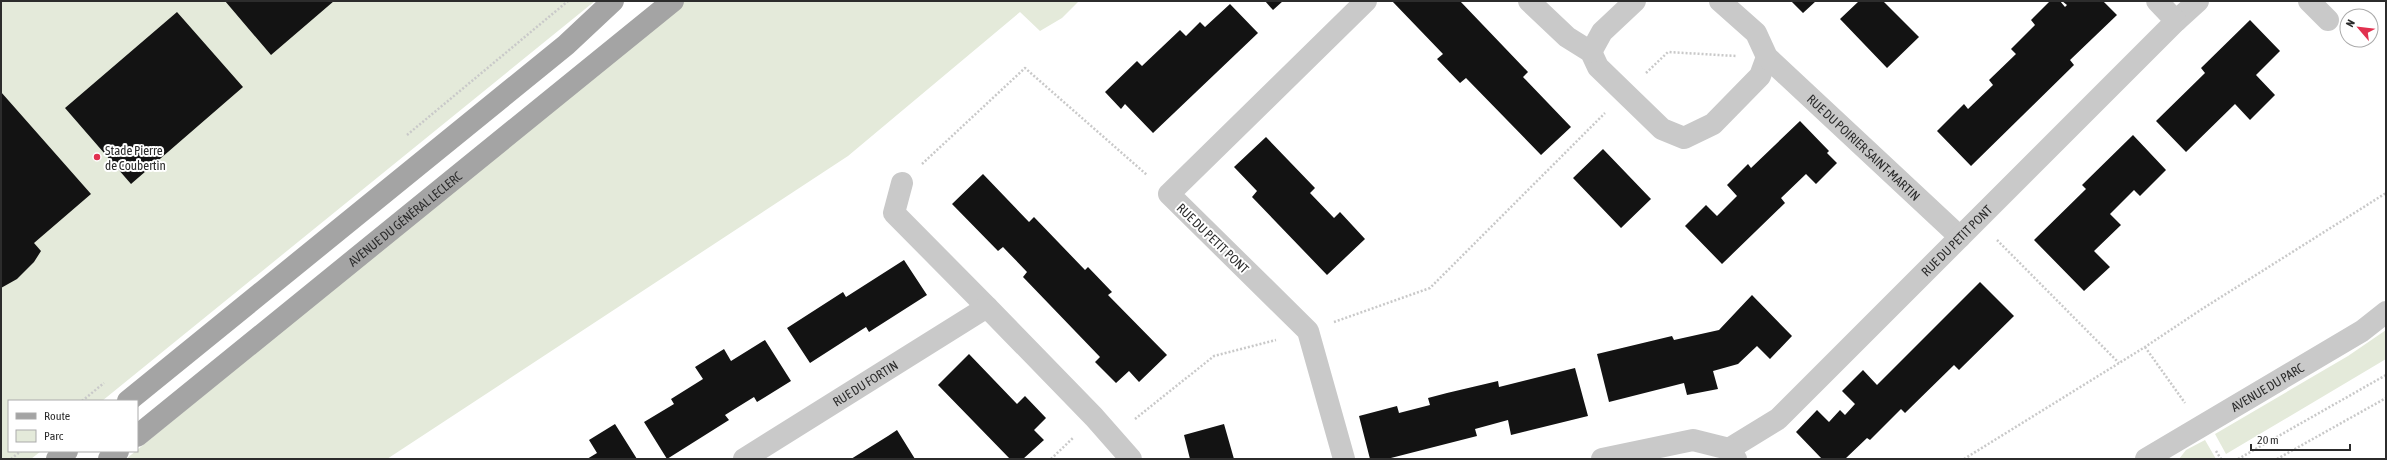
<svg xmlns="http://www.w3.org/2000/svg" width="2387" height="460" viewBox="0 0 2387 460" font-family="'Asap Condensed',sans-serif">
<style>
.green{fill:#e4eada}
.building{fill:#131313}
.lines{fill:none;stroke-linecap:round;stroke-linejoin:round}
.path{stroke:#c9c9c9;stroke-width:2.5;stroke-dasharray:2 2;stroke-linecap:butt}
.minor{stroke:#c9c9c9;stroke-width:22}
.tertiary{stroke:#c9c9c9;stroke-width:22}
.primary{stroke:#a4a4a4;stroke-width:22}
.poi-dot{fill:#e1314f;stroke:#fff;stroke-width:1.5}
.labels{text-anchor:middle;stroke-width:4;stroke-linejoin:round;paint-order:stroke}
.street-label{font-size:13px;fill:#2c2c2c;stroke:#fff}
.poi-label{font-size:13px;fill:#2c2c2c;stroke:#fff;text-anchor:start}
</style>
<rect width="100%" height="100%" fill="#fff"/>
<!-- green -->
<path class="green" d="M1,1h594l-493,400h-93v50h32l-10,8h-30z
M685,1h394l-17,17 -22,13 -20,-19 -172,144 -461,303h-261z
M2386,330v29l-160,95 -11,-20 133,-78z
M2205,440l11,19h-37l7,-9z"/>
<!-- building -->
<path class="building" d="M225,1h109l-63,54z
M1265,1h18l-10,9z
M1392,1h68l68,71 -5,5 48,50 -30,28 -75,-77 -6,5 -23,-24 6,-5z
M1791,1h25l-13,12z
M1859,1h24l36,36 -32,31 -47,-49z
M2050,1h10l5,6 2,-2 -5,-4h41l14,14 -47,45 4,5 -103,101 -34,-35 27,-27 4,5 25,-24 -4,-5 27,-26 -5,-5 24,-24 -4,-5z
M1230,4l28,29 -105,100 -28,-29 -4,5 -16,-17 32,-31 5,5 38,-36 6,6 14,-14 5,5z
M177,12l66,75 -112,97 -66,-76z
M2250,20l30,31 -24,24 19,20 -25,25 -15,-16 -49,48 -30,-31 49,-48 -4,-5z
M1,92l90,102 -57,49 7,8 -7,11 -17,17 -16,9z
M1800,121l29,30 -2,2 10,10 -21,21 -10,-10 -25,24 4,5 -63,61 -37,-38 21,-21 11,11 20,-20 -10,-11 21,-21 3,4z
M2133,135l33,35 -26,26 -6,-6 -24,24 11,11 -27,26 16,16 -26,24 -50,-51 52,-51 -4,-4z
M1266,137l49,51 -5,5 24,25 6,-6 25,27 -38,36 -75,-78 5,-6 -23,-24z
M1603,149l48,50 -30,29 -48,-50z
M983,174l46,48 5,-5 51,53 3,-3 24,25 -4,3 59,60 -28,27 -10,-11 -13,12 -21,-21 5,-5 -77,-80 4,-5 -24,-25 -5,4 -46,-47z
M904,260l23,35 -58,37 -3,-5 -56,36 -23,-35 56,-36 3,5z
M1980,282l34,34 -55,54 -5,-5 -49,48 -4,-4 -31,31 -3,-2 -22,21h-23l-26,-27 21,-22 12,12 11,-12 5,5 10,-11 -13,-13 21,-21 14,15z
M1752,295l40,41 -22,23 -13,-13 -19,18 -25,7 5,18 -31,6 -3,-12 -75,19 -12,-48 75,-18 2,4 45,-10z
M765,340l26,41 -34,21 -3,-5 -21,13 -8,5 4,5 -62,39 -23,-37 30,-18 -3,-5 32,-20 -8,-12 29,-18 7,12z
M969,354l48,50 8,-8 21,22 -12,12 10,10 -21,19h-13l-72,-74z
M1575,368l13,48 -77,19 -3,-15 -33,9 2,7 -90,23h-17l-11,-43 38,-10 2,7 31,-8 -2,-7 19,-5 51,-12 1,6z
M615,424l22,35h-50l10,-6 -8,-13z
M1224,424l10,35h-44l-6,-24z
M897,430l18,29h-64l37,-23z"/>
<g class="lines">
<!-- path -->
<path class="path" d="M1646,73l22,-21 68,4
M407,135l161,-134
M922,164l103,-96 122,107
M1997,240l122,123
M1334,322l96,-34 175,-175
M2145,347l40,56
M82,401l22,-18
M1135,419l79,-63 62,-16
M2216,451l5,8
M11,459l10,-8
M1051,459l23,-22
M1964,459l181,-112 57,-38 184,-116
M2238,459l148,-84
M2277,459l109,-61"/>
<!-- minor -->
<g class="minor">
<path d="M1529,1l38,36 24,15 7,15 64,62 22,9 29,-14 47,-48 7,-19"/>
<path id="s1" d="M1720,1l36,32 11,24 193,180"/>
<path d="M2309,1l19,19"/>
<path d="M2176,21l22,-20"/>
<path d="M1591,52l11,-20 33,-31"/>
<path d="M902,183l-8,30 93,94"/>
<path id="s2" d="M1729,449l49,-30 398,-398 -19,-20"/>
<path id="s3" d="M744,459l243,-152 107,110 37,42"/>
<path d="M1344,459l-36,-128 -139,-137 197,-193"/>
<path d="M1602,459l91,-19 36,9 7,10"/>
</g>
<!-- tertiary -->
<path class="tertiary" id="s4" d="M2146,459l216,-128 24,-19"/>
<!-- primary -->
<g class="primary">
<path d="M128,401l438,-356 47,-44"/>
<path id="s5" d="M137,436l536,-435"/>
<path d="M57,459l10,-8"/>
<path d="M109,459l9,-8"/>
</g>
</g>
<!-- markers -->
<circle class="poi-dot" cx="97" cy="157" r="4"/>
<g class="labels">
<!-- street labels -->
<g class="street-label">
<text dy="5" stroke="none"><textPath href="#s1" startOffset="207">RUE DU POIRIER SAINT-MARTIN</textPath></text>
<text dy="5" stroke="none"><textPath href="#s5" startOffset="345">AVENUE DU GÉNÉRAL LECLERC</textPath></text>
<text transform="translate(1213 238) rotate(44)" y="5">RUE DU PETIT PONT</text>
<text dy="5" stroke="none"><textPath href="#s2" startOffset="310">RUE DU PETIT PONT</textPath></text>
<text dy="5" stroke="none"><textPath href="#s3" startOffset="143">RUE DU FORTIN</textPath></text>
<text dy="5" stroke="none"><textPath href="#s4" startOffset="141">AVENUE DU PARC</textPath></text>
</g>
<!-- poi labels -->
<g class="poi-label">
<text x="105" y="155">Stade Pierre<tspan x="105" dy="15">de Coubertin</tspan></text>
</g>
</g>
<!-- border -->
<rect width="2387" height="460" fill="none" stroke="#2c2c2c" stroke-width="4"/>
<!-- legend -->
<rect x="8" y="400" width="130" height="52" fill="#ffffff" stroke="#ababab"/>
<rect x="16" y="413" width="20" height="6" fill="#a4a4a4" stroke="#ababab"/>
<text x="44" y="420" font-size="12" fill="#2c2c2c">Route</text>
<rect x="16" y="430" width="20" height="12" fill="#e4eada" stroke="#ababab"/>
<text x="44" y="440" font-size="12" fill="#2c2c2c">Parc</text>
<!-- north arrow -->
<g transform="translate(2359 28) rotate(298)"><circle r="19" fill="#ffffff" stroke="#ababab"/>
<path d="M0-3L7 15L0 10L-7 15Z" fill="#e1314f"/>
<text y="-6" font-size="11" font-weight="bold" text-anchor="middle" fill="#2c2c2c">N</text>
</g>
<!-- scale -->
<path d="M2251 444v6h99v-6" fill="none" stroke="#2c2c2c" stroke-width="2"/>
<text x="2257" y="444" font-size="12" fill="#2c2c2c" stroke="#ffffff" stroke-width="3" paint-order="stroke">20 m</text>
</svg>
